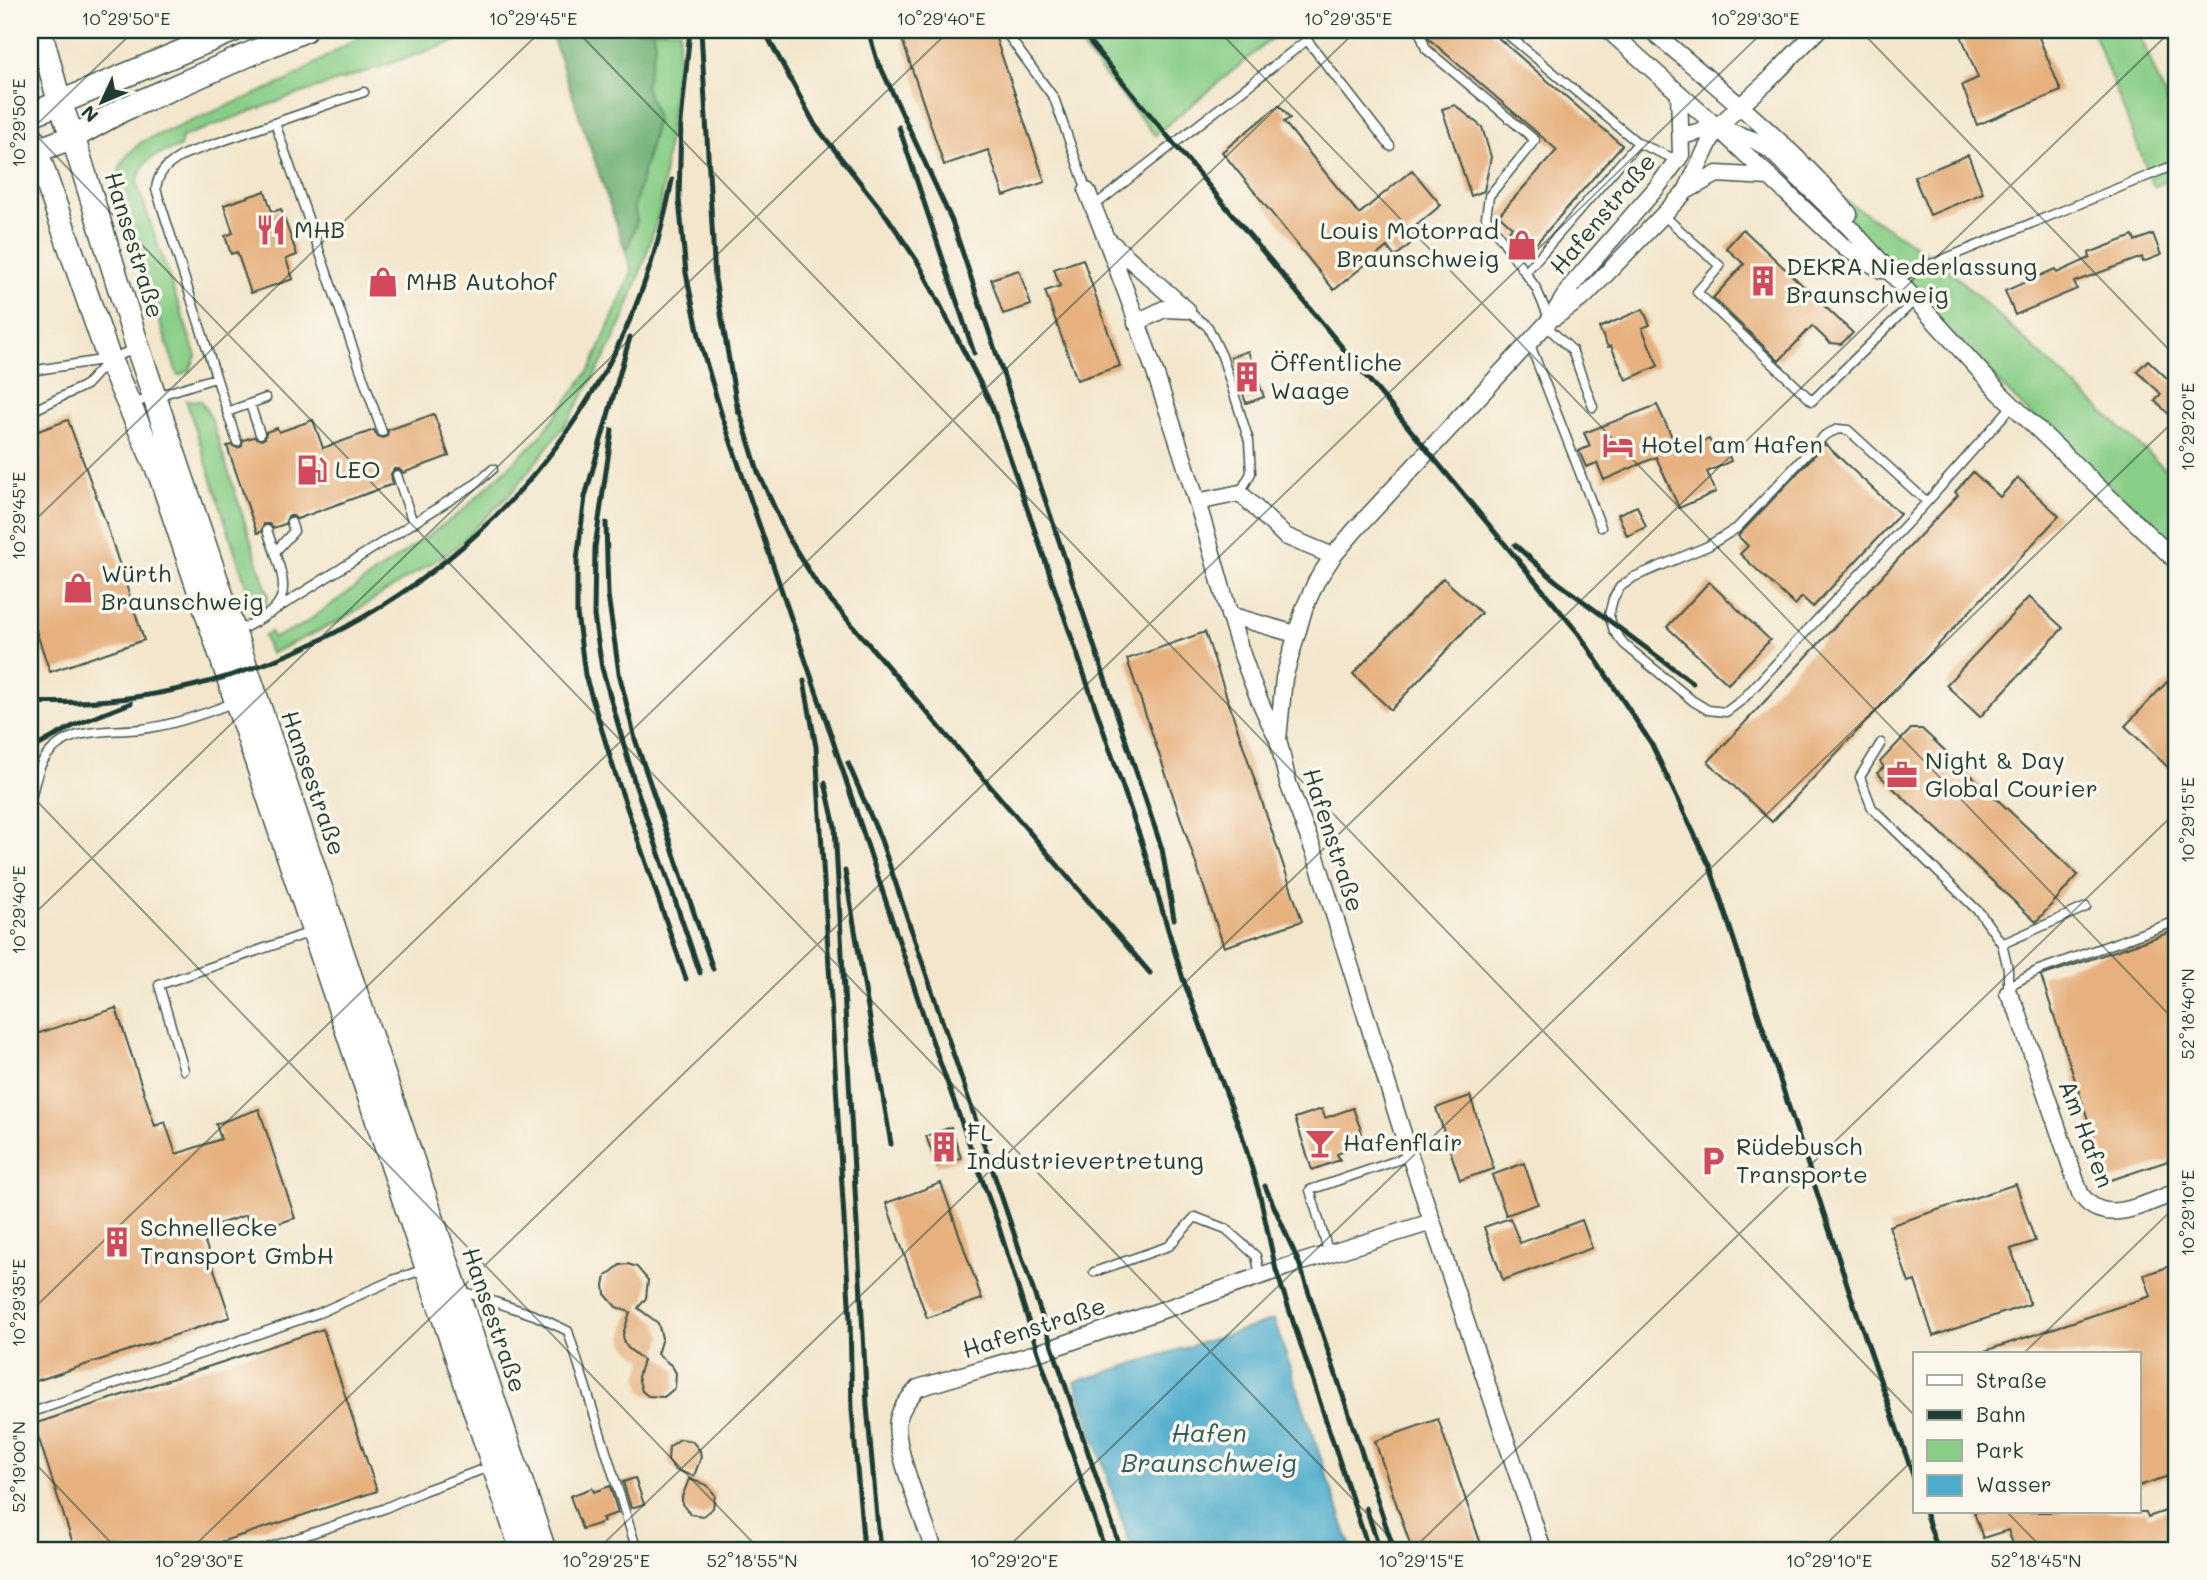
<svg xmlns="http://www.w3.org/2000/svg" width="2207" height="1580" viewBox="0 0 2207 1580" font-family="Mali,sans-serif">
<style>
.green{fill:#89ce87;stroke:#54865e;stroke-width:2}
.forest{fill:#6eb174;stroke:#467754;stroke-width:2}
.water{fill:#4daccc;stroke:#367480;stroke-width:2}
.building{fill:#e6b17f}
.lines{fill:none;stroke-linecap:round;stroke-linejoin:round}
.lane-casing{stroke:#3f564b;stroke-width:11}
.street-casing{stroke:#3f564b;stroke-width:19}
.secondary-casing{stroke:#3f564b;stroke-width:26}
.lane{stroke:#fff;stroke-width:8}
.street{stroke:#fff;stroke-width:16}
.secondary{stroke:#fff;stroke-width:23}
.rail{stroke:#1f3d34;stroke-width:5}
.ticks{fill:none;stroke:#1f3d34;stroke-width:2;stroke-opacity:0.45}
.labels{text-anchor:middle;stroke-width:7;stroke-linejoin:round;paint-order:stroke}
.street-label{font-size:24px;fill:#1f3d34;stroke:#fbf7ec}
.poi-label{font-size:24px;fill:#1f3d34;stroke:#fbf7ec;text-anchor:start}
.water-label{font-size:26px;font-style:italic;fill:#2d5e62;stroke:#fbf7ec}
.neatline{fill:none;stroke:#1f3d34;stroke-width:2.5}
.ticks-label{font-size:18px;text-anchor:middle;fill:#1f3d34}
</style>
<rect width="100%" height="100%" fill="#fbf7ec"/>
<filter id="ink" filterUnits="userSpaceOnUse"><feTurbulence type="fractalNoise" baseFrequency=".0143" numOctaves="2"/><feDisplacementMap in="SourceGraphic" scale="14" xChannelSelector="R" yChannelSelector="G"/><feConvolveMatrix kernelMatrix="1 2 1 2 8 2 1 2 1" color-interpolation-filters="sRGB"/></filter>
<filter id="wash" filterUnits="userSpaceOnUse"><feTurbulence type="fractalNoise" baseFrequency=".00686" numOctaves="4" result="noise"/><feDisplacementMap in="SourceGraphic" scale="28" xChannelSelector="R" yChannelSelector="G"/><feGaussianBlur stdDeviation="1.57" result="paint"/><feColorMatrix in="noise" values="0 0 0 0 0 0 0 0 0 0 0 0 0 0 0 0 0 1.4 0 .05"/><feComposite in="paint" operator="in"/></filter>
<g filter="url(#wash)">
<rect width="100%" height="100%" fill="#f3e6cc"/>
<!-- green -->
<path class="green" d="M370,30h120l-200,67 -108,40 -2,10c-24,8 -38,9 -43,37l59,172 -6,14 -12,6 -62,-182c1,-27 5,-36 27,-53l144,-60z
M653,30h27l-19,175 -16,54 -21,59 -20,41 -36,62 -55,70 -59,58 -115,72 -69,33 -6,-19 7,-3 2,6 28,-12 160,-114 78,-74 52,-70 41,-96 -6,-20 11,-31 -3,-14 23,-89 -12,-32 10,-40z
M1067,30h215l-127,105z
M2092,30h46l39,96v51l-23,10z
M1829,190l110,71 238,219v81l-282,-282z
M186,400l15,1 10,17 57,176 -2,11 -11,8z"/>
<!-- forest -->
<path class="forest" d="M550,30h103l2,16 -10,40 12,32 -23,89 3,14 -11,31z"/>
<!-- water -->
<path class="water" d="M1274,1320l78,230h-220l-57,-168z"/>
<g id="blocks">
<!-- building -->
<path class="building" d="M899,30h94l52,152 -41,14 -16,-46 -44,15z
M1426,30h63l133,115 -88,101 -5,-3 -8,5 -12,-17 3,-4 -13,-12 58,-65 -127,-110z
M1959,30h77l25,61 -84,34 -15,-40 16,-7z
M1279,105l11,13 -6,4 75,92 53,-44 29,35 -34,28 7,8 -19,16 -8,-10 -53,43 -112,-138z
M1455,105l27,22 9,30 -7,34 -13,5 -29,-87z
M1968,155l15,38 -53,22 -16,-38z
M265,191l7,21 9,-3 16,46 -11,4 7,20 -42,14 -14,-41 -6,2 -6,-18 8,-3 -9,-28z
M1743,229l110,104 -12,11 -11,-1 -18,-17 -33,35 -66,-63 31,-34 -18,-16z
M2153,234l8,21 -18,7 -1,-5 -68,25 3,7 -62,26 -10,-24 50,-22 2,4 33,-15 -1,-5 44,-17 2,5z
M1083,259l37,107 -43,14 -32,-89 15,-5 -6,-17z
M1019,270l12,35 -28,9 -12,-35z
M1643,309l7,16 -8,3 16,38 -32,14 -15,-34 -3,1 -9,-19z
M1248,351l16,46 -18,6 -15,-46z
M2148,360l24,23 5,-6v45l-22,-21 6,-7 -24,-23z
M1657,405l22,47 30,-13 4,9 11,-5 7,18 -24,11 9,20 -37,16 -23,-51 -52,23 -7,-17 -11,4 -7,-16 11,-5 -6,-13z
M434,414l15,42 -46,17 -4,-4h-5l-3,5 2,10 -96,35 -4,-3h-5l-3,8 -12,4 -4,-4h-5l-3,8 -4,1 -30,-87 4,-1 7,3 4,-2 1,-6 11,-3 7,3 4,-2 1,-6 11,-4 2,4 34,-12 10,28 51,-18 3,6 6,2 4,-2 1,-6z
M68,420l38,103 38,117 -94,32 -20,-59v-50l7,-2 -7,-20v-107z
M1825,444l75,70 -87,93 -11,-10 -7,8 -55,-51 8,-8 -10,-10z
M1973,472l27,25 18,-19 41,38 -287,306 -64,-60 250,-267 -3,-3z
M1637,506l9,21 -19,9 -9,-22z
M1443,578l38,35 -90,97 -38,-36z
M1709,582l61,58 -42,44 -61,-57z
M2029,597l34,31 -83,89 -34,-32z
M1205,632l97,289 -78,26 -97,-288z
M2167,682l10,9v85l-52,-50z
M1911,729h11l156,146 -42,47 -159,-149 7,-6 -4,-5z
M2177,930v228l-69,23 -67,-205z
M116,1008l39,118 10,-4 11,32 45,-15 -5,-15 43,-15 36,109 -43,14 -6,-17 -45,15 29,87 -200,66v-347z
M1470,1096l24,73 -34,11 -24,-72z
M1353,1108l9,25 -18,7 3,10 -10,4 3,6 -28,10 -17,-52 27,-9 3,9z
M951,1127l10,31 -24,8 -11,-30z
M1524,1163l14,41 -32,11 -14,-40z
M941,1183l41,116 -55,19 -41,-115z
M2016,1184l19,57 -24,8 19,55 -97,32 -18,-55 -6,2 -20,-57z
M1510,1218l10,25 62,-23 10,28 -89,32 -19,-53z
M628,1264l9,3 11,13 -2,18 -8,10 20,15 4,15 -5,16 15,12 4,7 -1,15 -11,9 -16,-1 -6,-5 -4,-14 5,-17 -15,-12 -4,-6 -1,-8 7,-22 -14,-5 -11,-13 -1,-9 2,-9 14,-11z
M2177,1264v209l-38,13v-132h-153l-1,-3 166,-55 -7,-21z
M323,1329l54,162 -181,59h-121l-41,-126z
M1438,1419l45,131h-71l-37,-109z
M680,1439l12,2 8,10 1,6 -7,19 -19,-6 -7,-10 1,-13z
M635,1478l9,26 -13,4 -8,-26z
M689,1479l18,6 8,10 -2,13 -10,8 -13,-2 -8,-10v-7z
M610,1486l8,27 -16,5 2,4 -22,7 -12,-33 22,-8 2,4z
M2177,1507v43h-162l-7,-20 -25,8 -9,-26h172l2,5z"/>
</g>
</g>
<g filter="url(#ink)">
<use href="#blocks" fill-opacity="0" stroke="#3f564b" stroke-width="2"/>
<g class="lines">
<!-- lane casing -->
<g class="lane-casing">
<path id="lane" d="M1004,30l50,68 33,93
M1419,30l7,19 109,91 -46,56 -3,21 50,71 14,32
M1502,30l136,113 39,17
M275,123l107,309
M1094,206l213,-166 83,106
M1663,215l57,51 -23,26 115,109 103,-101
M1525,273l113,-130
M1895,279l282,-115
M1187,310l21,17 14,29 27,85 2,32 -11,20
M1545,325l27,25 21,57
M1529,342l72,185
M30,371l79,-12 27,-10
M131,404l84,-26
M250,404l10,30
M30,412l56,-27 22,-24
M227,412l39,-14
M237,442l-81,-253c2,-19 14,-26 29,-35l179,-62
M397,475l16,48
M1927,502l-79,-72 -10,-1 -13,6 -88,93 -29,18 -74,31 -14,10 -7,12 -4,16 5,16 10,13 69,57 15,9 18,2 16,-12 185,-198 86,-97
M275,552l19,-21 -3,-9
M270,613l207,-130 16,-14
M237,631c63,-28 49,-45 30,-101
M1881,743l-21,34 12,31 108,105 22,31 6,25v24
M30,802c4,-13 6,-30 13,-41 23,-36 63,-28 98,-32 30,-3 66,-16 94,-27
M2002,944l84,-37
M2008,993l6,-10 25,-13 138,-49
M184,1070l-25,-85 152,-53
M1329,1254l-19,-64 100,-34
M1094,1272l75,-26 26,-29 31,12 30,27 4,19
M462,1291l72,24 34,16 69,219
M30,1413l289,-100 74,-33 32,-11
M262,1550l121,-41 40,-18 69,-25"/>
</g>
<!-- street casing -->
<g class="street-casing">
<path id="street" d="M1608,30l109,97 128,121 36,22
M1651,30c69,59 140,115 198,184
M1682,136l35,-9 37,13 16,10 81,79 149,164 177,169
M1087,191c41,101 78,206 110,311 25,80 41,163 81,237
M1686,191l31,-17 52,3
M1108,240l79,70
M1555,317l30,-21 101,-105 31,-64 50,-45 51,-52
M1136,323l28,-14 23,1
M1197,502l43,-9 45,43 48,20
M1229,615l66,19
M2008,993l9,17 63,183c22,36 65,10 97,-1
M934,1550c-9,-28 -42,-105 -36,-130 3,-13 11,-22 20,-32l135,-40 233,-81 146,-45
M1543,1550l-133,-394 -94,-299 -28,-74 -10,-44 6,-61 20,-69 12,-27 17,-26 22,-26 195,-210 21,-34 87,-100 23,-31 -2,-62"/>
</g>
<!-- secondary casing -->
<g class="secondary-casing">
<path id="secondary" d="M40,30l20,74 13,33 65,211 406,1202
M30,115l204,-85
M30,133l79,226 52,118 361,1073
M30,153l43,-16 51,-28 181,-79"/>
</g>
<!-- lane -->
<use href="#lane" class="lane"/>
<!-- street -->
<use href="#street" class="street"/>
<!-- secondary -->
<use href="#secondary" class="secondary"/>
<!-- rail -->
<path class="rail" d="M690,30l-9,92 -2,77 7,74 15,72 21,71 105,307 101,306 69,192 41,131 67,198
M701,30l14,249 23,133
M764,30l51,95 73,93 31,46 73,142 150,437 41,136 59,156 18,61 16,74 93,280
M868,30l11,37
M1080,30l499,604 72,109 59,124 139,423 66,191
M876,57l76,164 210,628 12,70
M899,127l75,226
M630,337l-45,160 -8,63v53l8,62 30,98 71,206
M737,403l21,69 30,65 29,47 333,389
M612,430l-17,117 -1,69 8,52 33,116 65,189
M606,523l2,72 11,78 16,66 78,230
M1515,545l41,36 137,102
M804,681l12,66 34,573 2,90 12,140
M30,702c219,10 438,-111 554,-296 44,-68 73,-146 88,-226
M30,750l45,-25 56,-22
M848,763l33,77 240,710
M825,783l10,44 32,579 13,144
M845,871l46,273
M1265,1186l34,77 95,287
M1366,1508l14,42
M1925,1512l13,38"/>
</g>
</g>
<!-- ticks -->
<path class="ticks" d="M576,30l1339,1386M1218,30l959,993M1860,30l317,328M30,129l1372,1421M30,131l105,-101M30,525l512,-495M30,794l730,756M30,918l920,-888M30,1312l1327,-1282M2023,1354l154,-149M30,1458l88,92M2007,1512l37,38M190,1550l1575,-1520M597,1550l1575,-1520M1005,1550l1172,-1132M1412,1550l765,-739M1820,1550l95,-92"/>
<!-- icons -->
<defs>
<g id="restaurant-bare" transform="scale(2.415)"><path d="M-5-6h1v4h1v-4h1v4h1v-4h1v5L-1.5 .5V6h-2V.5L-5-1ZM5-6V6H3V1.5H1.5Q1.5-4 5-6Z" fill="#d1495b" stroke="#fbf7ec" stroke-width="2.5" paint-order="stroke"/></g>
<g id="shop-bare" transform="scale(2.415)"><path d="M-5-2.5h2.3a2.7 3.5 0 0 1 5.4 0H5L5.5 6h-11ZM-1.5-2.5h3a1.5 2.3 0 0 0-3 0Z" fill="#d1495b" stroke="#fbf7ec" stroke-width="2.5" paint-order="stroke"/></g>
<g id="building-bare" transform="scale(2.415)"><path d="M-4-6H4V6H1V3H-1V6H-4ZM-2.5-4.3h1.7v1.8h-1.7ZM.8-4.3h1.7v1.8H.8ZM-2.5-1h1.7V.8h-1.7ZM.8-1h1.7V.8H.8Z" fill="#d1495b" stroke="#fbf7ec" stroke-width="2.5" paint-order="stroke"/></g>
<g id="hotel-bare" transform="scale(2.415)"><path d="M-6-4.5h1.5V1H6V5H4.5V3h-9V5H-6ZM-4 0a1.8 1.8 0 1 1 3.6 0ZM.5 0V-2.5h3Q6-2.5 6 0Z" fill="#d1495b" stroke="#fbf7ec" stroke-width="2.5" paint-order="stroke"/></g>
<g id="fuel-bare" transform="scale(2.415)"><path d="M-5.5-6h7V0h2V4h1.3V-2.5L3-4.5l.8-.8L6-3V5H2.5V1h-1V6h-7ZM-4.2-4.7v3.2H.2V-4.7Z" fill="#d1495b" stroke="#fbf7ec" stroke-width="2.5" paint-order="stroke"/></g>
<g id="office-bare" transform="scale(2.415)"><path d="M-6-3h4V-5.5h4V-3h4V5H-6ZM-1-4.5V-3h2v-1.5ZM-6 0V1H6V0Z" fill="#d1495b" stroke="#fbf7ec" stroke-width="2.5" paint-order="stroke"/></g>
<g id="bar-bare" transform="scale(2.415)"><path d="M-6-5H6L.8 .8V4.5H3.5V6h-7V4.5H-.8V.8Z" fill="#d1495b" stroke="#fbf7ec" stroke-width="2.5" paint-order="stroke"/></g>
<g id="parking-bare" transform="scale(2.415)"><path d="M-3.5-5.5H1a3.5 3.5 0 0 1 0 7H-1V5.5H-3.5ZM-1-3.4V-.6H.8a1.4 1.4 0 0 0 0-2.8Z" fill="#d1495b" stroke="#fbf7ec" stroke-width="2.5" paint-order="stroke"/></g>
</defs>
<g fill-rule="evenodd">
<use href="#restaurant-bare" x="271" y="230"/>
<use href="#shop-bare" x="1522" y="245"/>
<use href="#building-bare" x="1763" y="281"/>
<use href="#shop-bare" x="383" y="282"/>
<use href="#building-bare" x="1247" y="377"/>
<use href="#hotel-bare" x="1618" y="445"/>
<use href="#fuel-bare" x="312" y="470"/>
<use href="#shop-bare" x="78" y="588"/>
<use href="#office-bare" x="1902" y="775"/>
<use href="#bar-bare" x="1320" y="1143"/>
<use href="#building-bare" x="944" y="1147"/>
<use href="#parking-bare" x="1713" y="1161"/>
<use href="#building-bare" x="117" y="1242"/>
</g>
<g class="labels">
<!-- street labels -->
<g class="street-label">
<text transform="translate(1603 214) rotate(-50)" y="8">Hafenstraße</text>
<text transform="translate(134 245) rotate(73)" y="8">Hansestraße</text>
<text transform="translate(313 783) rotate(71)" y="8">Hansestraße</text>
<text transform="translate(1333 840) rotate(72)" y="8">Hafenstraße</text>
<text transform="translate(2086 1134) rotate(69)" y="8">Am Hafen</text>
<text transform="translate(494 1320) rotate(71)" y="8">Hansestraße</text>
<text transform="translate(1034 1328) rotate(-18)" y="8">Hafenstraße</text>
</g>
<!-- poi labels -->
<g class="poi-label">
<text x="294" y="238">MHB</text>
<text x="1499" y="239" text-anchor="end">Louis Motorrad<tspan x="1499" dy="28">Braunschweig</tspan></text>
<text x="1786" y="275">DEKRA Niederlassung<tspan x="1786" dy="28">Braunschweig</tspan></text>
<text x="406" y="290">MHB Autohof</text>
<text x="1270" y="371">Öffentliche<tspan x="1270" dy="28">Waage</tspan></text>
<text x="1641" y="453">Hotel am Hafen</text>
<text x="335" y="478">LEO</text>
<text x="101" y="582">Würth<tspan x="101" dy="28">Braunschweig</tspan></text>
<text x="1925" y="769">Night &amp; Day<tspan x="1925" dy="28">Global Courier</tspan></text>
<text x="967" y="1141">FL<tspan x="967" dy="28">Industrievertretung</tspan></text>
<text x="1343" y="1151">Hafenflair</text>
<text x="1736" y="1155">Rüdebusch<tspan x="1736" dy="28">Transporte</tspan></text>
<text x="140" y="1236">Schnellecke<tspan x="140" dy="28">Transport GmbH</tspan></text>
</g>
<!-- water labels -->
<g class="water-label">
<text x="1209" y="1442">Hafen<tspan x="1209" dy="30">Braunschweig</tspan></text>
</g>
</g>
<!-- margin -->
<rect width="2207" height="1580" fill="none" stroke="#fbf7ec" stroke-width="77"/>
<!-- legend -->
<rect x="1913" y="1352" width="228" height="161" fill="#fbf7ec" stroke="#a3ada2" stroke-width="2"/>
<rect x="1927" y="1375" width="35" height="10" fill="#ffffff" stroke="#a3ada2" stroke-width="2"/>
<text x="1976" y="1388" font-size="21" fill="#1f3d34">Straße</text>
<rect x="1927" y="1410" width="35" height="10" fill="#1f3d34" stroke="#a3ada2" stroke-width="2"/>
<text x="1976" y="1422" font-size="21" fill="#1f3d34">Bahn</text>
<rect x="1927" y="1440" width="35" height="21" fill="#89ce87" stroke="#a3ada2" stroke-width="2"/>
<text x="1976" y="1458" font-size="21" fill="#1f3d34">Park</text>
<rect x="1927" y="1475" width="35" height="21" fill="#4daccc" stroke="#a3ada2" stroke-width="2"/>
<text x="1976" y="1492" font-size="21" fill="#1f3d34">Wasser</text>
<!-- north arrow -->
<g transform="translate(102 102) rotate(226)" stroke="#fbf7ec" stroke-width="5" paint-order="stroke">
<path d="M0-5L12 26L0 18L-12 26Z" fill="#1f3d34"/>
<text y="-10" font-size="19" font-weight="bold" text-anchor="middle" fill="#1f3d34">N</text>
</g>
<rect x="38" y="38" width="2130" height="1504" class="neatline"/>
<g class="ticks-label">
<text x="126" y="25">10°29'50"E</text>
<text x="533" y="25">10°29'45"E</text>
<text x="941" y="25">10°29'40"E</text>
<text x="1348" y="25">10°29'35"E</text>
<text x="1755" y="25">10°29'30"E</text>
<text transform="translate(19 123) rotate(-90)" y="6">10°29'50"E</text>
<text transform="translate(2188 427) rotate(-90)" y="6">10°29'20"E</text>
<text transform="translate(19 516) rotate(-90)" y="6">10°29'45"E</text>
<text transform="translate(2188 820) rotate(-90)" y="6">10°29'15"E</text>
<text transform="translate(19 910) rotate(-90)" y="6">10°29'40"E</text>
<text transform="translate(2188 1014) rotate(-90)" y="6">52°18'40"N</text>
<text transform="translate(2188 1213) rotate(-90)" y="6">10°29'10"E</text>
<text transform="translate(19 1303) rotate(-90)" y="6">10°29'35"E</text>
<text transform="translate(19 1467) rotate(-90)" y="6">52°19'00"N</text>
<text x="199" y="1567">10°29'30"E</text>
<text x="606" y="1567">10°29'25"E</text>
<text x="752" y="1567">52°18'55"N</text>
<text x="1014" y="1567">10°29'20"E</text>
<text x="1421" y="1567">10°29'15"E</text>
<text x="1829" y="1567">10°29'10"E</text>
<text x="2036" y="1567">52°18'45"N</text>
</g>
</svg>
